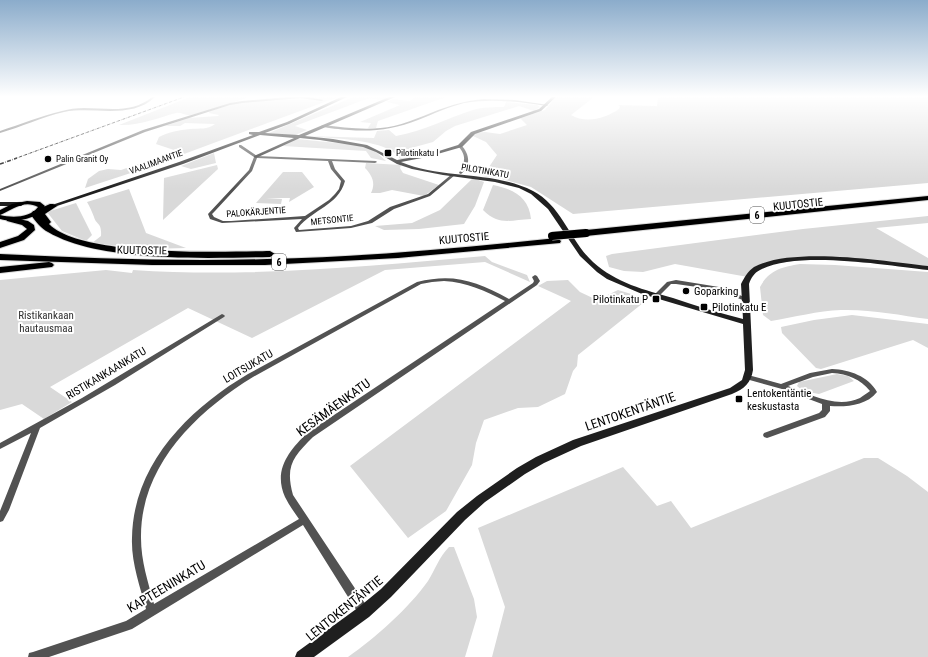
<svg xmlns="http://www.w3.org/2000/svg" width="928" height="657" viewBox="0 0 928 657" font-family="'Roboto Condensed',sans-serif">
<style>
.green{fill:#d9d9d9}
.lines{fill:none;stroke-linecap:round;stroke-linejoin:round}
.primary-casing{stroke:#dbdbdb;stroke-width:2}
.highway-casing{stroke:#dbdbdb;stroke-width:2}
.street{fill:#525252;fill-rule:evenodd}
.secondary{fill:#1f1f1f;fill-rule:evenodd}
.primary{fill:#000;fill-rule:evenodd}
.highway{fill:#000;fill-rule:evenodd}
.rail-far1{stroke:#000;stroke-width:1;stroke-dasharray:3 1 0.5 1;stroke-linecap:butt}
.rail{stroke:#000;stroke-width:1.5;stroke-dasharray:4 1.5 0.5 1.5;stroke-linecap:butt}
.highway-bridge-casing{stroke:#dbdbdb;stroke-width:9;stroke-linecap:butt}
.highway-bridge{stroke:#000;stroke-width:8}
.poi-dot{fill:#000;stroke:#fff;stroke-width:1.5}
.labels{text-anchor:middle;stroke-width:4;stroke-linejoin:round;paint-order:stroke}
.far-poi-label{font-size:9px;fill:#000;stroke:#fff;text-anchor:start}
.far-street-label{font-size:9px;fill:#000;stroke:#fff}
.shield{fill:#fff;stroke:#4c4c4c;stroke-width:1}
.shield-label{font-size:10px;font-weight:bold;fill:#000}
.street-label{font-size:11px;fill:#000;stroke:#fff}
.poi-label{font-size:11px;fill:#000;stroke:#fff;text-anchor:start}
.park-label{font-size:11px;fill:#303030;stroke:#fff}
.near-street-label{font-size:13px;fill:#000;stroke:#fff}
</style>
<rect width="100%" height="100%" fill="#fff"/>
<!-- green -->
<path class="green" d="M190,97h60c-20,6 -40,14 -59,18 -5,1 -10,-3 -15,-2 -19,5 -37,13 -57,12z
M304,97h34l-189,70 -64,21 3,-9 11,-8 9,-2 13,1 50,-17 3,-3 -18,-6 3,-7c10,-5 20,-7 31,-8 10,-1 17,1 25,-5l-30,-1 -5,3h-15l23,-8 30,-2 1,-1 -10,-2 1,-2 27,-8z
M353,97h35l-6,3 -13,-2 -74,28 12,4 -14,6 -24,-3z
M415,97h31l-68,24 -2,7h-8l3,-5 -11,-1 40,-17 -13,-3 6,-3 17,2z
M556,97h38l-23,18c15,9 35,3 48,-6l1,-3 -2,-1 39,1 1,-9h270v86l-355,31 -42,-27 -33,-9 -15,-2 14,-21 -11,-13 -13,-6v-3l12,-1 15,2 27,-9 -7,-7 25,-8z
M506,102l31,3 3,2 -6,4 -15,-5 -64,20 -9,5 -13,11 -22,6 12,8 -22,4c-3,-3 -6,-7 -9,-9 -20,-12 -63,-13 -87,-15l69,2 3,-7 12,-1 7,6c28,-5 51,-18 77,-26 10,-3 21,-3 31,-3z
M297,139l60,6 18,6 11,10 -15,-3 -5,-7 -83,-5z
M214,153l2,10 -25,6 -10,-3z
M366,163l35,2 -1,3 3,5 36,12 -15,11 -32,-6 -12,3h-9c5,-10 1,-18 -6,-25z
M217,165l1,4 -55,51 1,-42z
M283,172h19l12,15 -25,15 1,-4h-24l16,1 -1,5 -25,-1z
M473,178l11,4 -9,24 -11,18 -45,5 -35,1 -9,-4 37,-3 28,-13z
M493,185c20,4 36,12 38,34 -21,1 -32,7 -48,-9z
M129,189l17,44 40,15 -36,1 -58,-6 9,-7c1,-14 -5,-11 -7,-19 -2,-5 -4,-10 -7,-15z
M76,203l16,32 -6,6 -24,-10 -15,-19z
M928,216v7l-52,5 52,30v10l-115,-10 -48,7 -17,12 -73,-13 -32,8 -19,-1 -15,-4 -3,-11 6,-2 191,-25z
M485,256l7,6 35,13 3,7 -45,-20 -100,8 -133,68 -64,-30 -138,79 22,15 -28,17 -22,-15 -22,6v-130l106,-10 26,3 1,-3c117,8 235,-4 352,-14z
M800,264l35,1 93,7v47c-29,-4 -58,-10 -87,-9 -23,1 -47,7 -70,11l-8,-6 -3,-28c9,-17 22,-20 40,-23z
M568,280l12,12 17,8 21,-10 30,9 -70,56 -1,11 -4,5 -8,23 -27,13 -20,1 -34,12 -8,23 -4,22 -26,46 -38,27 -58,-72 221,-165 -33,-15 9,-5z
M852,315l76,9v24l-15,-8 -92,29 -5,-1 -34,-35 -1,-6 33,-7z
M837,374l11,2 6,5 -35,13 -16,-3 -6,-5 2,-4z
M864,458h14l29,18 21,16v165h-436l13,-50 -27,-79 145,-61 34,39 14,-5 20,27z
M449,547h5l20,52 3,18 -12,40h-117c27,-19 61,-49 80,-76 7,-11 11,-24 21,-34z"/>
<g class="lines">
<!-- primary casing -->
<g class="primary-casing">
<path id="primary" d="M27,201l13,1 5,4c-9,14 -30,17 -45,13v-4c12,3 30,3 38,-8 -14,-8 -26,3 -38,8v-5l12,-6z"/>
</g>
<!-- highway casing -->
<g class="highway-casing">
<path id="highway" d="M928,196v4l-342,36 -4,-3 4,-3z
M50,204h3l4,2 -12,8 6,8 -2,2c32,33 174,28 221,27l5,3 -5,3c-61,1 -169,6 -222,-25 -6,-3 -13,-11 -17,-17l2,-4h6l2,-3z
M7,217h3l18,4 6,4 1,5 -11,10 -24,8v-6l18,-6 9,-7 -5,-4 -15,-4 -1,-2z
M557,238l4,3 -1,2 -162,15 -133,7h-113l-152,-5v-6c89,4 178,8 267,5 97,-2 193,-11 290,-21z
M49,262l3,1 2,2 -2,2 -52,6v-6z"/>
</g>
<!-- street -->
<path class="street" d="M152,97h3c-24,23 -61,9 -91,15 -22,5 -43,15 -64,21v-2c21,-7 41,-15 62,-20 7,-2 14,-3 22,-3 23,0 48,6 68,-11z
M288,97h20l15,3 -1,1 -22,-3 -58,5 -12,2 -85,27 -145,59v-2l143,-59 87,-27 12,-2z
M483,99l32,1 33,5 -1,1c-27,-4 -55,-8 -83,-3 -16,4 -31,11 -46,17 -23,9 -45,12 -69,10 -9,-1 -20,-1 -28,-4l2,-1c23,3 48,6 71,1 20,-5 39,-15 59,-21 10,-3 20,-5 30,-6z
M239,145h2l16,11 119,5 1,1 -2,1 -43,-2 3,8 10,12c-7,25 -32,28 -47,47l1,2 52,-4 17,-5 22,-14 38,-13 24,-20 3,1 -25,21 -36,13 -22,14 -21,5 -55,4 -2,-4 8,-9 -80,4 -12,-4 -2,-5 41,-44 5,-13 -15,-10zM257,158l71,3 3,8 10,12 -2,8 -4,5 -6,6 -24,16 -74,5h-8l-9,-4 -2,-3 3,-3 37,-40z
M459,145h2c9,9 10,21 0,29l-2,-1c6,-11 8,-17 -1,-27z
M535,275l2,1 3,5 -3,4 -224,152c-20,20 -28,29 -20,58l75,113 1,4 -1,4 -4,1 -4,-1 -57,-91 -171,104 -83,28h-21l1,-4 4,-1 93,-31 20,-12c-6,-23 -15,-47 -14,-71 1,-74 57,-129 116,-164l169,-92c37,-9 59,-1 92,17l24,-16 1,-2 -2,-4zM444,281c23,1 41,10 61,20l-198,132c-18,18 -34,37 -22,64 4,8 9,15 14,22l-145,85c-6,-22 -13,-43 -13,-66 -1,-72 55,-126 112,-161l168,-93 11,-2z
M676,280l43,7 28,11 1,1 -3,2 -27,-11 -42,-6h-5l-12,12h-4l-1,-1 13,-13z
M222,314l2,1 1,1 -1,1 -109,68 -75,43 -31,82 -6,11 -3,1v-11l31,-78 -31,16v-6l82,-45z
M832,369c18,1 36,7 45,23 -11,14 -31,15 -47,14v5l-5,6 -55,20 -3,1 -3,-1 -1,-2 1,-2 55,-20 3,-3v-6l-40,-15 -36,-10 -1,-2 1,-2h2l33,9 29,-11zM832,373c16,1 28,6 38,18 -3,2 -7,5 -10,7 -24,11 -50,-4 -72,-12l25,-9z"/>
<!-- secondary -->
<path class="secondary" d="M341,97h6l-58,27 -24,9 34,2 90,-38h6l-90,39 28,3 34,6 30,15 29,-5 32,-10 13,-13 68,-23 13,-12h4l-15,14 -66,23 -13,13 -35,10 -26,5c42,18 91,8 132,29 29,15 37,50 60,71 23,21 52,28 80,36 23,8 46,15 70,21l-2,-35c3,-6 7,-13 13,-17 38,-21 131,-6 174,-1v4c-42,-5 -132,-20 -168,0 -6,3 -9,8 -11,14l4,86c-2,13 -9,19 -21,24l-151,52 -37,17 -19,11 -40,28 -20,18 -74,77 -22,20 -55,40h-19l2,-5 62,-45 22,-18 76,-77 20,-16 40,-28 19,-11 37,-17 157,-52 12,-8 3,-10 -2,-46 -101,-30 -35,-15 -10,-7 -17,-16 -32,-47 -17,-15 -12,-6 -24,-6 -52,-7 -31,-6 -15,-5 -21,-12 -13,-5 -43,-7 -20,-2 -44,20 -2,-1v-1l40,-18 -34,-3 -77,29 -135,45 -5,-1 136,-46 74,-27 -4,-1v-2h10l28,-10z
M0,202h21l3,2 -3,2h-21z"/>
<!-- primary -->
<use href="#primary" class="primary"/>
<!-- highway -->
<use href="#highway" class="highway"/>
<!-- rail-far1 -->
<path class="rail-far1" d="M14,159l170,-62"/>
<!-- rail -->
<path class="rail" d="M0,164l17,-6"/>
<!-- highway-bridge casing -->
<g class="highway-bridge-casing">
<path id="highway-bridge" d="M552,236l34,-3"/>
</g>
<!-- highway-bridge -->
<use href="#highway-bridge" class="highway-bridge"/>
</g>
<!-- sky -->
<linearGradient id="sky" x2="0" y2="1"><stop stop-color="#8baccb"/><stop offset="0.51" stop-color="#fff"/><stop offset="1" stop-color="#fff" stop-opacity="0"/></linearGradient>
<rect width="928" height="189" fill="url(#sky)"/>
<!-- markers -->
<g class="poi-dot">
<rect x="384" y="149" width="8" height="8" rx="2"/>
<circle cx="48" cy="159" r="4"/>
<circle cx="686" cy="291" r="4"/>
<rect x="652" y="295" width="8" height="8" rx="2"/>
<rect x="700" y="303" width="8" height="8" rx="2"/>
<rect x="735" y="395" width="8" height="8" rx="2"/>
</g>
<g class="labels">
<!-- far-poi labels -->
<g class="far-poi-label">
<text x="396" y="156">Pilotinkatu I</text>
<text x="56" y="162">Palin Granit Oy</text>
</g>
<!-- far-street labels -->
<g class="far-street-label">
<text transform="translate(156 162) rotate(-20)" y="3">VAALIMAANTIE</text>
<text transform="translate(485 171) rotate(10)" y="3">PILOTINKATU</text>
<text transform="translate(256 212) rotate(-4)" y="3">PALOKÄRJENTIE</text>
<text transform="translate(332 220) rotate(-6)" y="3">METSONTIE</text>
</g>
<!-- shield labels -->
<g class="shield">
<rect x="750" y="207" width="14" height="16" rx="3"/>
<rect x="272" y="254" width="14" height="16" rx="3"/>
</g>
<g class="shield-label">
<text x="757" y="219">6</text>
<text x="279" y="266">6</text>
</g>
<!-- street labels -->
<g class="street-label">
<text transform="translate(798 204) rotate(-6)" y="4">KUUTOSTIE</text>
<text transform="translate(464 238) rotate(-5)" y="4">KUUTOSTIE</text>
<text transform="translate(142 250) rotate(1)" y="4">KUUTOSTIE</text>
<text transform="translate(248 366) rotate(-30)" y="4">LOITSUKATU</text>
<text transform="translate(106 373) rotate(-31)" y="4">RISTIKANKAANKATU</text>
</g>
<!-- poi labels -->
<g class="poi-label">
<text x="694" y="295">Goparking</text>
<text x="648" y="303" text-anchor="end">Pilotinkatu P</text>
<text x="712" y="311">Pilotinkatu E</text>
<text x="747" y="397">Lentokentäntie<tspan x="747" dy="13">keskustasta</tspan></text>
</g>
<!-- park labels -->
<g class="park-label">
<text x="46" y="319">Ristikankaan<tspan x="46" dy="13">hautausmaa</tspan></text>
</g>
<!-- near-street labels -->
<g class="near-street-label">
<text transform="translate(333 407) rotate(-36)" y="5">KESÄMÄENKATU</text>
<text transform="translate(630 411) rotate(-19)" y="5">LENTOKENTÄNTIE</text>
<text transform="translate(166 586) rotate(-31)" y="5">KAPTEENINKATU</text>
<text transform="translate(344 608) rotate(-39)" y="5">LENTOKENTÄNTIE</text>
</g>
</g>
</svg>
